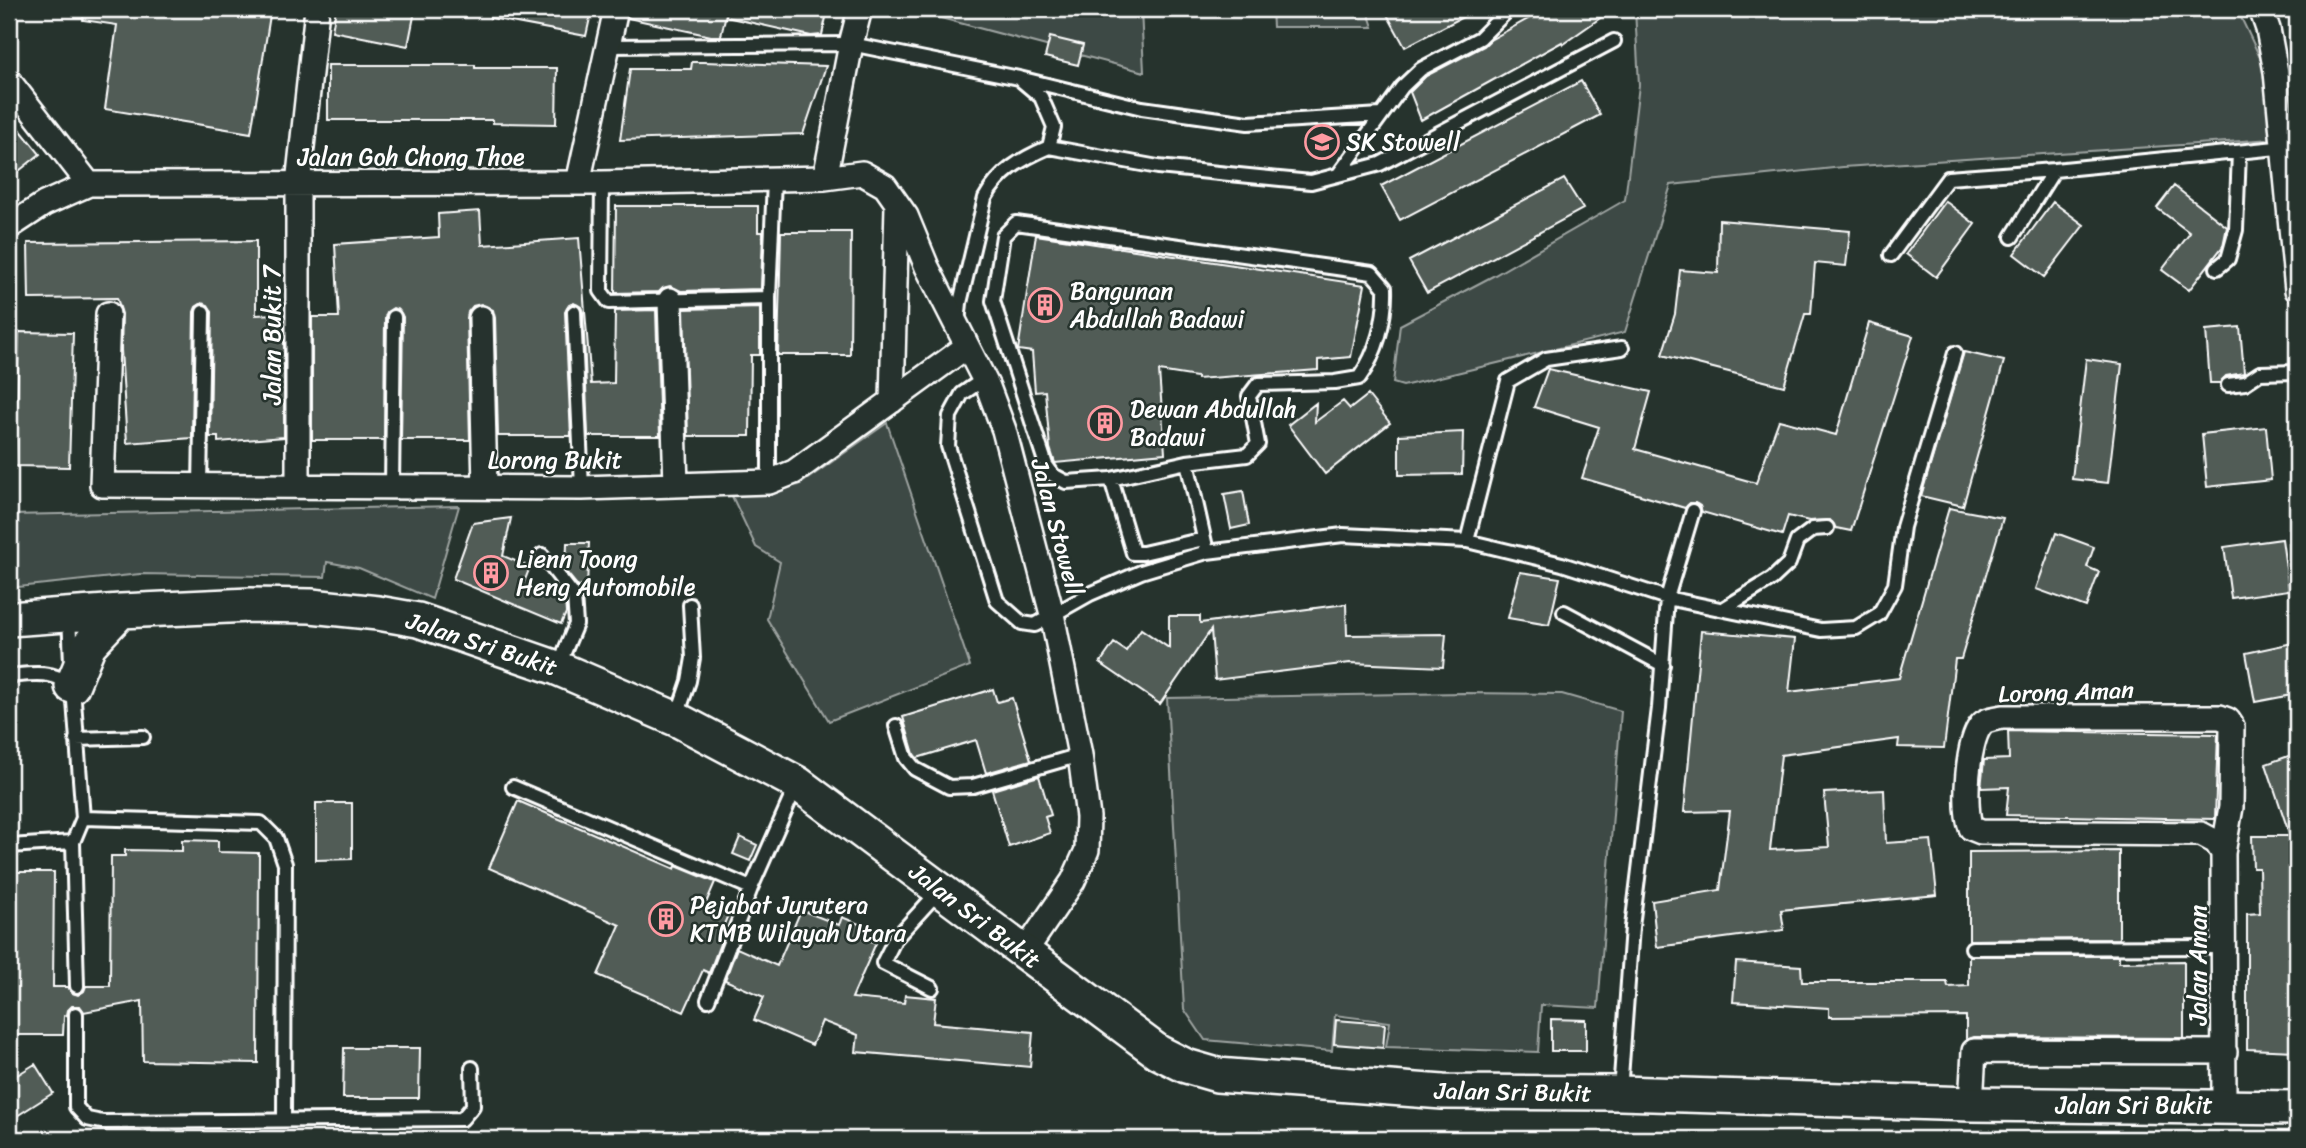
<svg xmlns="http://www.w3.org/2000/svg" width="2306" height="1148" viewBox="0 0 2306 1148" font-family="Sriracha,sans-serif">
<style>
.green{fill:#3e4944;stroke:#9ea4a2;stroke-width:2}
.building{fill:#515c57;stroke:#fff;stroke-width:2}
.lines{fill:none;stroke-linecap:round;stroke-linejoin:round}
.lane-casing{stroke:#fff;stroke-width:18}
.street-casing{stroke:#fff;stroke-width:28}
.secondary-casing{stroke:#fff;stroke-width:38}
.lane{stroke:#26332d;stroke-width:12}
.street{stroke:#26332d;stroke-width:23}
.secondary{stroke:#26332d;stroke-width:33}
.labels{text-anchor:middle;stroke-width:5;stroke-linejoin:round;paint-order:stroke}
.poi-label{font-size:24px;fill:#fff;stroke:#26332d;text-anchor:start}
.street-label{font-size:24px;fill:#fff;stroke:#26332d}
</style>
<rect width="100%" height="100%" fill="#26332d"/>
<filter id="ink" filterUnits="userSpaceOnUse"><feTurbulence type="fractalNoise" baseFrequency=".0143" numOctaves="2"/><feDisplacementMap in="SourceGraphic" scale="14" xChannelSelector="R" yChannelSelector="G"/><feConvolveMatrix kernelMatrix="1 2 1 2 8 2 1 2 1" color-interpolation-filters="sRGB"/></filter>
<g filter="url(#ink)">
<!-- green -->
<path class="green" d="M907,9h234l3,63z
M1272,9h95l6,18h-100z
M1635,9h602l28,59 8,71 -430,28 -172,18 -46,147 -222,54 -10,-3 7,-58 93,-49 132,-76 14,-115z
M887,423l83,243 -141,55 -62,-102 13,-57 -24,-15 -25,-53 68,-9z
M459,506l-27,93 -73,-31 -32,-6 -2,15 -185,-3 -131,14v-73z
M1463,693l99,1 59,17 -23,297 -57,-3 -3,47 -152,-5 4,-25 -55,-7 -3,36 -127,-11 -21,-31 -17,-311z"/>
<!-- building -->
<path class="building" d="M84,9h187l-20,124 -146,-24 12,-84 -34,-5z
M336,9h67l12,2 -7,35 -76,-15z
M491,9h101l-6,27 -96,-18z
M630,9h97l-6,27h-10l-83,-18z
M727,9h101l-6,26 -11,1 -85,-19z
M1384,9h94l-73,38z
M1546,9h67l-50,35 -1,-2 -141,78 -11,-28 16,-16 58,-30 6,-6z
M1050,37l33,8 -5,20 -33,-8z
M692,62h12l122,4 -23,68 -183,6 10,-71h61z
M328,65h147v3h82l-1,56 -63,-1v-3h-165z
M1581,81l19,34 -200,105 -19,-34z
M9,116l31,38 -31,25z
M1564,179l19,30 -156,84 -18,-32z
M2174,186l53,41 -4,19 -34,44 -27,-20 28,-37 -33,-25z
M1945,201l30,23 -39,53 -30,-23z
M2053,202l31,23 -40,52 -30,-23z
M616,206h142v26h5l-2,57 -80,2 -11,-5 -7,2 -4,4 -44,1z
M480,211l2,34 97,-7 12,146 23,-1 1,-72 41,-1 4,126h-72l-5,-124 -2,-5 -7,-4 -5,2 -4,7 6,124h-73l-3,-118 -2,-8 -12,-6 -8,2 -5,6 -1,6 3,122h-69l2,-123 -4,-7 -6,-2 -6,4 -2,5 -1,123h-72v-123h27l-4,-73 104,-7 -1,-23z
M1719,220l131,11 -4,35 -31,-3 -4,51h-6l-21,72 -122,-31 13,-41 5,-44 38,3z
M781,232h70l-1,123h-72z
M1036,235l329,50 -14,72 -33,3v10l-121,9v-2l-38,-6 6,82 -110,10 -5,-15 -5,-57 -10,1 -3,-40 -14,-2z
M256,241v74l19,-1v3h9v120l-66,5v-5h-8l2,-125 -4,-7 -6,-2 -6,4 -2,5 -2,126 -65,5 -6,-93 1,-36 -5,-16 -88,1 -1,-56z
M760,307v48h-9l-1,81h-62l-4,-127z
M1869,323l44,13 -62,195 -15,-3 -6,-8 -21,1 -21,-5 -6,19 -80,-23 -2,-6 -5,-3h-5l-5,5 -103,-30 17,-51 -65,-20 14,-38 103,23 -16,57 121,34 23,-63 57,15z
M2240,327l4,46 -18,3 -6,7h-10l-4,-53z
M19,332l54,1 -4,134 -54,-1z
M1964,352l40,9 -41,145 -42,-10z
M2086,359l36,5 -14,119 -36,-4z
M1368,395l22,28 -65,51 -37,-49 28,-22 -1,19 28,-21 7,8z
M2266,427l5,53 -64,7 -5,-53z
M1463,432l-1,42 -63,1v-40z
M1243,491l6,34 -18,4 -7,-35z
M1949,508l54,10 -42,141h-6l-11,89 -46,-1 1,-8 -118,16 -11,95 59,-3 -5,-54 60,-3 2,53 45,-3 6,55 -156,15 3,20 -127,17 -5,-46 68,-11 10,-79 -46,1 17,-181 94,8 -6,53 110,-14z
M511,518l-8,38 27,11 -7,18 42,17v-3l1,14 -5,11 -108,-45 20,-56z
M2056,533l38,14 -7,20 12,5 -13,35 -50,-18z
M2282,539l7,51 -58,8 -7,-51z
M567,543h22l-2,43h-6l-1,3 -14,-17z
M1520,572l40,6 -11,47 -41,-7z
M1346,604l1,31 99,-1 -3,33 -93,-4 -135,17 -4,-50 -51,74 -60,-41 14,-20 12,8 15,-22 28,19v-32h31v7z
M2297,642v52l-42,8 -9,-49z
M993,689l4,13 15,-4 19,62 -45,13 -10,-33 -59,18 -3,-4 -11,-37z
M2008,731l210,3 -3,85 -209,-4 3,-28 -28,1 3,-28 25,-1z
M2297,753v298l-50,-2v-135l13,-1 -1,-45h-6l-1,-32h38l-24,-72z
M1039,776l12,39 -6,2 5,16 -41,14 -17,-57z
M518,801l157,68 1,-3 39,16 -9,21 23,10 -12,27 4,1 -12,32 -6,-3 -19,42 -86,-37 22,-50 -131,-57z
M316,803h36v56l-36,1z
M740,837l17,8 -7,16 -17,-7z
M182,840l36,1v11l41,1 -1,210 -115,-2 -1,-60 -58,11 -4,-6h-8l-4,4 -1,5 -3,1 -1,19h-54v-163h45l-1,115h15l4,6 6,2 6,-4 2,-5h24l1,-130h14v-6l57,1z
M2119,851v88l-150,1v-88z
M801,910l38,15 3,-8 22,9 -5,10 17,7 -24,55 52,5 1,-8 31,3 -3,25 100,9 -3,35 -174,-15 2,-17 -36,-14 -10,24 -58,-25 10,-23 -39,-17 12,-32 40,18z
M1969,956h150v6l65,-1v77l-210,-1 -8,3v-24l-137,1v-9l-96,-6 3,-40 65,4 1,16h145l1,5 21,-1z
M1551,1019l35,1v31h-35z
M1336,1020l49,4 -2,24 -49,-4z
M344,1048h76l-1,50h-76z
M35,1064l18,29 -44,28v-41z"/>
<g class="lines">
<!-- lane casing -->
<g class="lane-casing">
<path id="lane" d="M606,46l245,-2 168,34 123,30 106,15 133,-8
M1022,81l19,16 13,30 -5,20 109,20 153,15 69,-18 234,-123
M1338,175l64,-88 19,-18 59,-31 29,-29
M602,183l-1,108 8,11 160,-4
M1016,223l356,50 13,15c1,31 -8,65 -26,90l-24,4 -77,2 -9,12 9,48 -11,11 -60,7 -76,17 -45,3 -13,-7 -7,-10 -53,-164 10,-65z
M2012,237l42,-67
M1891,255l57,-77 106,-8 243,-24
M2217,268l11,-9 8,-29 3,-78
M574,312l8,176
M958,323l2,-20 25,-105c14,-26 36,-39 64,-51
M984,379l-22,15 -12,22 -2,30 49,155 25,22 13,2 55,-31 51,-22 66,-20 136,-17 124,6 95,23 105,34 154,32 35,-2 23,-14 16,-29 8,-58 52,-174
M2228,385l17,-2 15,-10 37,-1
M1187,462l19,85
M1111,479l22,74h10l61,-14
M769,482v-184l5,-118
M200,486l3,-174
M392,487l2,-170
M1467,541l41,-160 38,-22 76,-11
M542,555l32,41 2,28 -18,43
M1723,609l49,-30 17,-16 8,-22 16,-12 14,-1
M1564,612l99,53
M69,614l2,49
M9,676c21,-2 43,-6 60,8
M73,688l10,130 -10,24 4,144
M676,719l13,-38 4,-23 -3,-53
M896,726l10,32 9,11 34,18 24,-1 107,-31
M76,739l67,-2
M513,787l238,101
M83,818l178,5 15,15 9,26 -1,256
M9,846l64,-4
M1972,948l252,-1
M932,988l-49,-25 12,-24 43,-47
M708,1000l43,-112 46,-104
M76,1014v93l11,12 15,3 360,-3 11,-13 -1,-38
M1620,1092l12,-165 27,-219 8,-110 26,-87"/>
</g>
<!-- street casing -->
<g class="street-casing">
<path id="street" d="M2261,9l7,20 8,43 21,218
M9,81l80,103
M825,178l26,-134 9,-35
M578,183l38,-174
M9,227l35,-23 45,-20 513,-1 223,-5 37,-5 23,13 21,30 21,51 61,120 16,43 48,184 28,141 8,62 -1,33 -14,31 -49,72
M670,300l6,185
M108,314l-6,171 480,3 187,-6 25,-10 172,-125
M481,318l4,169
M892,401l5,-196
M298,486v-302l19,-175
M2223,853l8,-46 1,-81 -4,-6 -8,-3h-218c-7,2 -16,2 -21,8 -14,17 -18,83 -10,103l10,4 220,2 15,8 7,11 1,253
M1971,1104l3,-53 251,1"/>
</g>
<!-- secondary casing -->
<g class="secondary-casing">
<path id="secondary" d="M9,619l112,-8 129,-6 61,1 67,7 40,7 139,48 119,51 121,64 361,269 28,14 31,9 226,17 177,1 351,11 326,4
M72,686l17,-41 32,-34"/>
</g>
<!-- lane -->
<use href="#lane" class="lane"/>
<!-- street -->
<use href="#street" class="street"/>
<!-- secondary -->
<use href="#secondary" class="secondary"/>
</g>
</g>
<!-- icons -->
<defs>
<g id="school-ring" transform="scale(1.75)"><circle r="9.5" fill="#26332d" stroke="#ff9aa2" stroke-width="1.5"/><path d="M0-5L7-2L0 1L-7-2ZM-4 1L0 2.5L4 1V4Q0 6-4 4Z" fill="#ff9aa2"/></g>
<g id="building-ring" transform="scale(1.75)"><circle r="9.5" fill="#26332d" stroke="#ff9aa2" stroke-width="1.5"/><path d="M-4-6H4V6H1V3H-1V6H-4ZM-2.5-4.3h1.7v1.8h-1.7ZM.8-4.3h1.7v1.8H.8ZM-2.5-1h1.7V.8h-1.7ZM.8-1h1.7V.8H.8Z" fill="#ff9aa2"/></g>
</defs>
<g fill-rule="evenodd">
<use href="#school-ring" x="1322" y="142"/>
<use href="#building-ring" x="1045" y="305"/>
<use href="#building-ring" x="1105" y="423"/>
<use href="#building-ring" x="491" y="573"/>
<use href="#building-ring" x="666" y="919"/>
</g>
<g class="labels">
<!-- poi labels -->
<g class="poi-label">
<text x="1346" y="150">SK Stowell</text>
<text x="1070" y="299">Bangunan<tspan x="1070" dy="28">Abdullah Badawi</tspan></text>
<text x="1130" y="417">Dewan Abdullah<tspan x="1130" dy="28">Badawi</tspan></text>
<text x="516" y="567">Lienn Toong<tspan x="516" dy="28">Heng Automobile</tspan></text>
<text x="690" y="913">Pejabat Jurutera<tspan x="690" dy="28">KTMB Wilayah Utara</tspan></text>
</g>
<!-- street labels -->
<g class="street-label">
<text x="411" y="165">Jalan Goh Chong Thoe</text>
<text transform="translate(272 335) rotate(-90)" y="8">Jalan Bukit 7</text>
<text x="555" y="468">Lorong Bukit</text>
<text transform="translate(1057 527) rotate(75)" y="8">Jalan Stowell</text>
<text transform="translate(482 644) rotate(18)" y="8">Jalan Sri Bukit</text>
<text transform="translate(2066 692) rotate(-2)" y="8">Lorong Aman</text>
<text transform="translate(975 916) rotate(37)" y="8">Jalan Sri Bukit</text>
<text transform="translate(2198 965) rotate(-90)" y="8">Jalan Aman</text>
<text transform="translate(1513 1092) rotate(1)" y="8">Jalan Sri Bukit</text>
<text x="2134" y="1113">Jalan Sri Bukit</text>
</g>
</g>
<!-- margin -->
<rect width="2306" height="1148" fill="none" stroke="#26332d" stroke-width="35"/>
<rect x="18" y="18" width="2271" height="1113" fill="none" stroke="#fff" stroke-width="2.5" filter="url(#ink)"/>
</svg>
